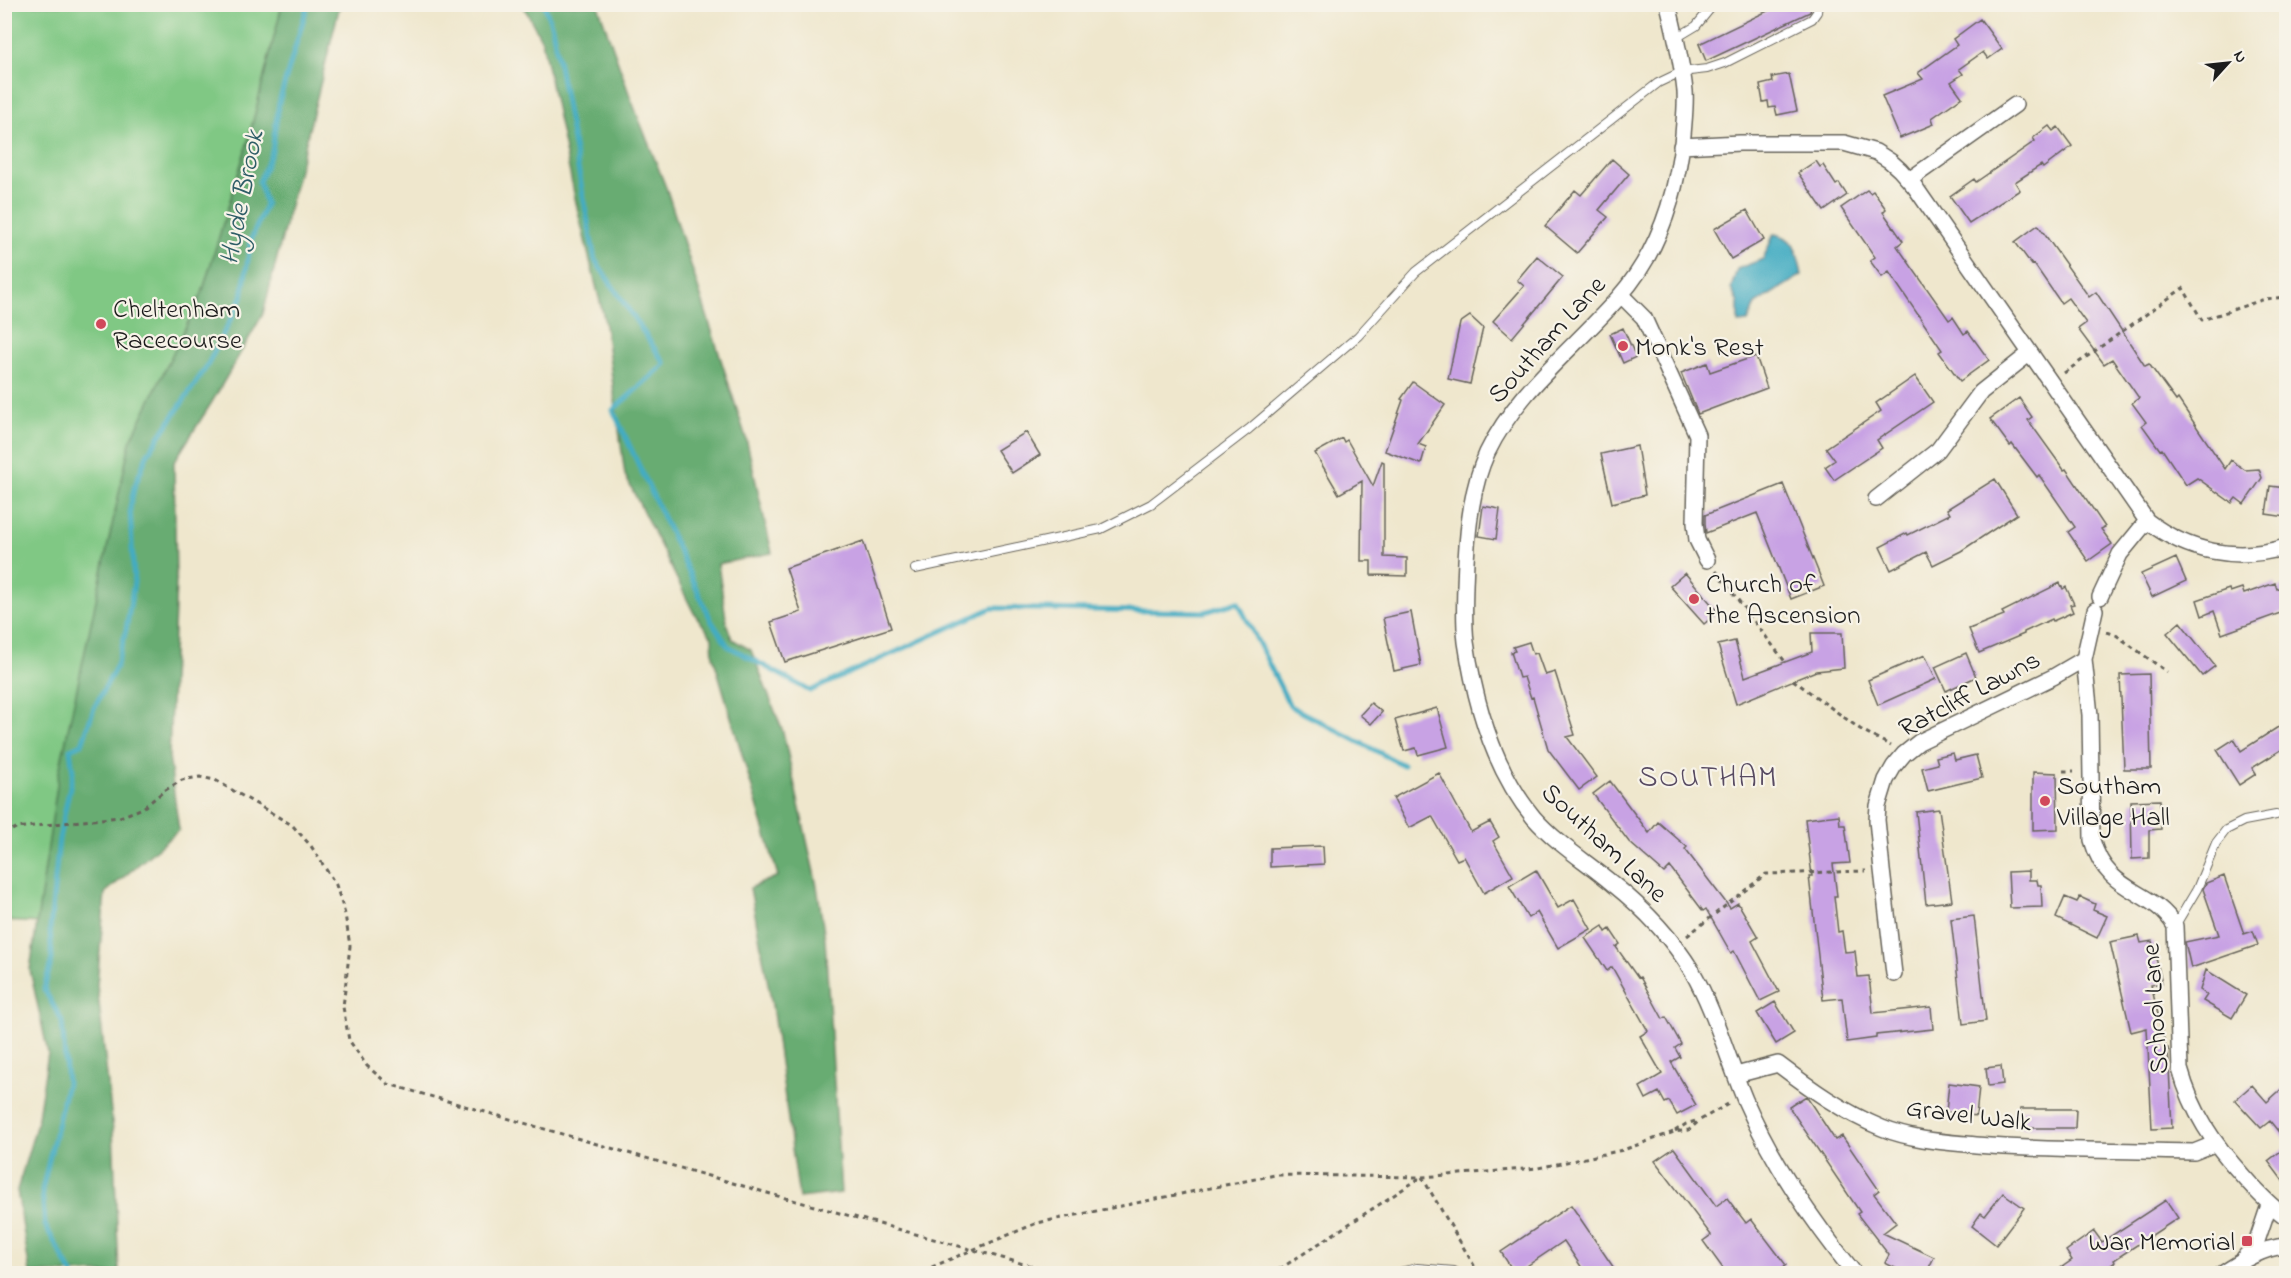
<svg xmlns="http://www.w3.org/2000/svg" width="2291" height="1278" viewBox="0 0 2291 1278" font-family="'Indie Flower',sans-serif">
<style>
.green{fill:#80c884;stroke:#4e7250;stroke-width:1.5}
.forest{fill:#68ac72;stroke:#426447;stroke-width:1.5}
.water{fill:#43acc2;stroke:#30646f;stroke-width:1.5}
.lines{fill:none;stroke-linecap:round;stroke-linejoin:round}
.stream{stroke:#43acc2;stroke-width:5}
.building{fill:#c8a2e4}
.service-casing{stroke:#66635a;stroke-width:10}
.minor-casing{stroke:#66635a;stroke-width:18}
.path{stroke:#66635a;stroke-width:3;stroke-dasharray:4.5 4.5;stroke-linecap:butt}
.service{stroke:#fff;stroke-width:8}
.minor{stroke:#fff;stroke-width:15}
.poi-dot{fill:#d1495b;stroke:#f7f3e8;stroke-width:2}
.labels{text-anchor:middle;stroke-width:4.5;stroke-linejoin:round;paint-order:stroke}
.poi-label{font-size:27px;fill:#1c1c1c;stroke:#f7f3e8;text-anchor:start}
.street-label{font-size:27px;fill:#1c1c1c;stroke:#f7f3e8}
.water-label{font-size:28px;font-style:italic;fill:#2e5d67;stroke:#f7f3e8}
.quarter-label{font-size:30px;letter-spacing:1.5px;fill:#584b62;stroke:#f7f3e8}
</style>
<rect width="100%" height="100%" fill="#f7f3e8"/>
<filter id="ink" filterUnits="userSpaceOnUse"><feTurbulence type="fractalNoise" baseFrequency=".0167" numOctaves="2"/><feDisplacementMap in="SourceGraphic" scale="12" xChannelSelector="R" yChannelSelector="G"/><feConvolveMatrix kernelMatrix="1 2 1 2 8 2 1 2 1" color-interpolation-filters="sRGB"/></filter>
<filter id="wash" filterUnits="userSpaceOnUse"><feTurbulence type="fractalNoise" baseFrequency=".008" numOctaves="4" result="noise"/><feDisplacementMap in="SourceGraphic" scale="24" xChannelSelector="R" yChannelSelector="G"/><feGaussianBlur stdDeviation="1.35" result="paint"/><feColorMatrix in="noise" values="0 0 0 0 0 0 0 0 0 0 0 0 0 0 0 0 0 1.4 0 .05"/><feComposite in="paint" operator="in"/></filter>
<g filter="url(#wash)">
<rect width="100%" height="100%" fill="#efe7cd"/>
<!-- green -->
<path class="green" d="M4,5h302l-57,176 -206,742 -39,-2z"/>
<!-- forest -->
<path class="forest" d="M282,5h58l-77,309 -51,88 -38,60 2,119 -7,175 10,74 -74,63 -8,92 16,145 6,143h-89l-13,-83 20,-67 11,-70 -18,-83 29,-198 71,-330 72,-149 46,-152z
M523,5h75l33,94 36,91 79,248 26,115 -54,11 9,61 5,14 19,11 32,82 34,154 8,53 16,254 -42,5 -27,-193 -22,-117 28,-12 -65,-220 -1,-19 -18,-24 -69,-138 -21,-157 -26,-106 -36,-171z"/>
<!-- water -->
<path class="water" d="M1774,234c22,2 24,22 28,41l-47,29 -7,18 -10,1v-20l-7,-14 6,-20 26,-10z"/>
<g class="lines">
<!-- stream -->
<path class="stream" d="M544,4l8,23 43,233 70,104 -52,46 99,212 16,24 82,45 182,-83 213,4 33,-10 52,104 113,59
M72,1274l-27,-49 -3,-35 25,-107 -5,-62 -18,-32 8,-30 -2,-30 9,-90 14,-67 -3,-23 12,-5 12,-36 23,-43 9,-35 8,-48 -4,-74 4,-20 13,-33 60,-89 35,-69 9,-57 15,-36 -7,-22 13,-31 7,-49 29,-98"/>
</g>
<g id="blocks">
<!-- building -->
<path class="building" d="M1782,4h30l-2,8 -104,49 -7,-17z
M1980,19l22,30 -14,10 -5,-7 -24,17 4,5 -12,8 11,15 -30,21 2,6 -34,14 -18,-42 41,-17 -5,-6 39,-28 -4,-6z
M1789,74l8,37 -20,4 -2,-8 -6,1 -1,-7 -5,1 -3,-17 13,-3 -1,-5z
M2049,126l4,5 5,-4 14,19 -29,22 -2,-3 -26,17 5,8 -51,33 -19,-27 24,-17 2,3 59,-41 -2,-3z
M1612,159l17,15 -30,36 9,7 -31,36 -32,-27 30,-36 6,5z
M1816,161l4,6 3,-2 13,20 3,-2 8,12 -23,16 -26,-38z
M1867,190l3,3 3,-2 13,18 -3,3 20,29 -6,5 52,74 4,-3 11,17 4,-3 21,29 -29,21 -21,-29 3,-2 -53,-78 -7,5 -12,-16 5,-4 -34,-49z
M1747,210l17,30 -33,19 -17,-30z
M2038,225l51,72 7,-5 49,74 4,-2 27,37 2,-2 47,70 6,-9 14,10 14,-1 3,9 -18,26 -8,-6 -4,5 -35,-25 -11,7 -24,-36 -2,1 -18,-25 4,-3 -14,-19 7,-5 -27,-39 -8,5 -26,-35 8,-6 -18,-25 -7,5 -27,-39 -2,1 -17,-23z
M1537,256l26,21 -51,61 -19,-17 31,-35 -7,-6z
M1470,316l13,12 -13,56 -22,-5 12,-56z
M1623,328l13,29 -13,6 -13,-29z
M1756,356l11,32 -69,26 -17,-41 26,-10 3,9z
M1915,376l18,26 -56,38 5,8 -48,32 -9,-13 10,-7 -9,-12 55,-37 -5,-8z
M1413,382l32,23 -27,39 8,3 -5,17 -36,-13 18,-51 -2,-1z
M2019,398l13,19 -4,3 36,50 2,-1 39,58 -4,2 11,15 -24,17 -20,-29 7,-5 -36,-52 -2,2 -25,-33 -2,2 -20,-27z
M1026,432l14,23 -28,18 -15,-23z
M1342,438l2,4 3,-2 26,46 9,-25 2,1v95l23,1v18l-36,-1v-14h-10l1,-80 -23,13 -24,-41z
M1637,446l8,49 -33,8 -11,-49z
M1995,479l22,35 -56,37 -28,14 -7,-13 -35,18 -11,-23 27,-14 1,2 42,-21 -3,-5z
M1783,484l41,102 -33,13 -34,-86 -51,20 -1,-10v-8z
M2270,486l16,2v29l-20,-3z
M1483,506l17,3 -4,30 -17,-3z
M863,541l28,87 -106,34 -14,-40 30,-10 -15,-44z
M2176,558l10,23 -34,16 -11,-23z
M1685,573l33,39 -14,12 -34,-38z
M2060,583l3,6 3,-2 8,17 -4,1 3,7 -20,9 -1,-2 -28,13v2l-45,19 -10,-24 35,-14 -2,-3z
M2275,583l2,6 9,-4v26l-64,23 -8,-23 -12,5 -5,-16 32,-11 1,3 12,-4 2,6z
M1411,612l10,53 -27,6 -11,-53z
M2180,622l35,44 -13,10 -35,-43z
M1811,633h31l2,35 -28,3 -80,33 -18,-59 17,-4 10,36 67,-25z
M1529,642l4,12 4,-1 8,22 10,-3 20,63 -8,2 30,40 -18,13 -31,-41 -15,-52 -2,1 -7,-21 -5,1 -8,-26 4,-1 -2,-4z
M1966,653l10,24 -30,14 -11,-24z
M1925,655l11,24 -58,26 -10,-25z
M2149,674l2,95h-27l-4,-94z
M1371,703l11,9 -11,12 -11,-9z
M1437,708l11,39 -30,8 -2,-7 -12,3 -9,-31z
M2286,722v25l-34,21 4,6 -17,11 -22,-35 17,-11 7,12z
M1953,753l2,7 21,-5 6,23 -54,13 -6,-23 16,-4 -2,-7z
M2033,772l24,1 1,56 -25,1z
M1439,773l32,59 19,-10 9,15 -6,4 20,35 -29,17 -20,-36 -7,3 -25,-44 -23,12 -16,-30z
M1610,781l39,52 9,-11 29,25 -2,2 45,59 8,-5 20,34 -6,4 27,51 -19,9 -26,-50 -3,2 -25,-44 -3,2 -33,-44 -6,6 -35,-31 -36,-48z
M2160,800l1,29 -12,1v28l-17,1 -1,-58z
M1939,809l13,92 -26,3 -10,-92z
M1839,815l1,10h5l5,38 -17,1 4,32h-3l4,36 4,-1 3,21 10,-1 3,26 11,-1 4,37 58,-6 2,22 -57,6v3l-29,4 -5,-44 -19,2 -14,-124h3l-7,-57z
M1323,846l1,18 -54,3v-19z
M1536,870l22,38 16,-9 17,30 -33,19 -21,-36 -9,6 -19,-32z
M2029,871v9h8l1,5h3l1,22 -32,1 -2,-36z
M2224,876l20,58 9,-3 5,14 -67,23 -6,-26 34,-7 -16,-46 3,-6z
M2065,897l12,5 3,-5 15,7 -2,6 14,6 -10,22 -41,-20z
M1974,916l12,105 -23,3 -12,-105z
M1603,926l3,6 4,-3 10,15 -4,3 22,31 2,-1 23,42 3,-2 15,27 -6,4 5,9 -9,5 25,43 -19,10 -8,-14 -4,2 -6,-11 -13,7 -6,-12 22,-13 -22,-38 8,-5 -36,-64 -5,4 -22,-33z
M2139,936l2,7 11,-2 10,42 -11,2 15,63h2l4,80 -20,1 -5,-101 -16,4 -21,-90z
M2206,970l40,25 -14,23 -29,-17 4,-6 -7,-5z
M1775,1002l19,31 -18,11 -19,-31z
M2001,1066l2,18 -15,2 -2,-18z
M1949,1083l30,4 -3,29 -30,-4z
M2252,1085l15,17 19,-17v56l-16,-20 -9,7 -26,-28z
M1806,1096l29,44 7,-4 37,54 -5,4 22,29 -13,10 51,24 -8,17h-19l-22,-11 4,-8 -32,-41 3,-2 -71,-105z
M2020,1109h56l-1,19h-55z
M2286,1147v38l-18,-24z
M1674,1148l42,58 11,-8 19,25 5,-4 35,46 -12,9h-47l-24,-33 8,-6 -56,-74z
M2003,1193l21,15 -28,37 -24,-19 9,-13 4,3z
M2166,1200l12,18 -64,42 1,2 -16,12h-47l20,-14 -6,-9 28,-20 8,11z
M1571,1205l47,69h-32l-22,-33 -49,33 -14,-22z"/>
</g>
</g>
<g filter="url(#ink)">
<use href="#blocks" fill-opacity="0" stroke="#66635a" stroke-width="1.5"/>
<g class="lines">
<!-- service casing -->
<g class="service-casing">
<path id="service" d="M1676,38l20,-12 18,-22
M915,569l186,-40 50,-25 98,-75 109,-93 58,-64 242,-189 23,-11 26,-3 18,-6 87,-44 5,-7 1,-8
M2175,926l22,-37 19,-46 10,-13 18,-9 32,-6
M1391,1274l26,-6 37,3 5,3"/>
</g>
<!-- minor casing -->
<g class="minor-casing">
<path id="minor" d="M1668,4c7,29 14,58 17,87 1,14 -1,30 -2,44 -6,58 -24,117 -64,162 -45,52 -102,93 -132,156 -15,33 -19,72 -21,108 -1,26 -3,55 0,81 9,61 28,128 68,176 23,26 53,44 79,66 30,24 59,54 79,87 23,40 35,86 53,129 28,64 66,119 110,174
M1681,146l59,-3h104l32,9 14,9 10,9 15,17 232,334 -27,33 -20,43
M1909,180l106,-75
M1621,295l23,23 53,117 -2,88 2,17 10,20
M1876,499l62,-49 43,-58 49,-39
M2147,521c41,31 89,41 139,26
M2095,610l-11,49 6,56 2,125c16,56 59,47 83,86l5,143c12,43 33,74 63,107 14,16 26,29 43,41
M1894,974l-12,-104 -5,-50 1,-14 8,-26 8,-14 10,-12 15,-12 134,-65 31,-18
M1736,1075l42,-11c33,25 65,48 104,64 29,12 63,14 94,17 72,6 145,5 218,7l20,-8
M2244,1258l12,-14 13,-39
M2222,1274c18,-12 42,-27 64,-28"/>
</g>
<!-- path -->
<path class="path" d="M2064,373l119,-85 19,32 63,-21 21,-2
M1716,571l70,92
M2107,632l9,3 51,37
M1793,680l67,49 31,17
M2063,771h11
M4,834l12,-6 104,-11 23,-9 21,-17 18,-11 18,-3 15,3 77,45 19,21 25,39 9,29 5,32 -7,61 6,33 18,26 21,18 390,112 282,78
M1687,936l79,-62 100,-3
M1675,1131l11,-7 13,-4
M1422,1177l57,97
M915,1274l122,-51 238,-48 147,2 116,-9 85,-18 51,-18 15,-2 11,-10 30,-17
M1272,1274l148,-96"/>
<!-- service -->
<use href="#service" class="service"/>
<!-- minor -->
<use href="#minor" class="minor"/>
</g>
</g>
<!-- markers -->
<g class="poi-dot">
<circle cx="101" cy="324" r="6"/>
<circle cx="1623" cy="346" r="6"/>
<circle cx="1694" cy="599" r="6"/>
<circle cx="2045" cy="801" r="6"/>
<rect x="2241" y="1235" width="12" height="12" rx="3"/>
</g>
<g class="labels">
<!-- poi labels -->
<g class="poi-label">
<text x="113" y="317">Cheltenham<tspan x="113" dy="31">Racecourse</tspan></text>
<text x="1635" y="355">Monk's Rest</text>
<text x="1706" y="592">Church of<tspan x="1706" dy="31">the Ascension</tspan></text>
<text x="2057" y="794">Southam<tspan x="2057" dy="31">Village Hall</tspan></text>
<text x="2235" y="1250" text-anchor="end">War Memorial</text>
</g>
<!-- street labels -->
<g class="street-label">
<text transform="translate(1546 339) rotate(-48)" y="9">Southam Lane</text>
<text transform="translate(1969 693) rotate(-28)" y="9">Ratcliff Lawns</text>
<text transform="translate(1605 842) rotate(43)" y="9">Southam Lane</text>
<text transform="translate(2154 1009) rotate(-94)" y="9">School Lane</text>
<text transform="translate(1969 1114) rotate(7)" y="9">Gravel Walk</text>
</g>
<!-- water labels -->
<g class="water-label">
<text transform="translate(240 197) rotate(-79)" y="10">Hyde Brook</text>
</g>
<!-- quarter labels -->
<g class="quarter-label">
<text x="1708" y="786">SOUTHAM</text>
</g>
</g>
<!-- margin -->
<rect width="2291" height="1278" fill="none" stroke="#f7f3e8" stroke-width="24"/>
<!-- north arrow -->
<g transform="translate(2228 63) rotate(63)" stroke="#f7f3e8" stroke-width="4.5" paint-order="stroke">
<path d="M0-4.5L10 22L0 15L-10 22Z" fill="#1c1c1c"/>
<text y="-9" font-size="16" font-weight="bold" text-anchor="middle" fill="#1c1c1c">N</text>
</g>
</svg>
